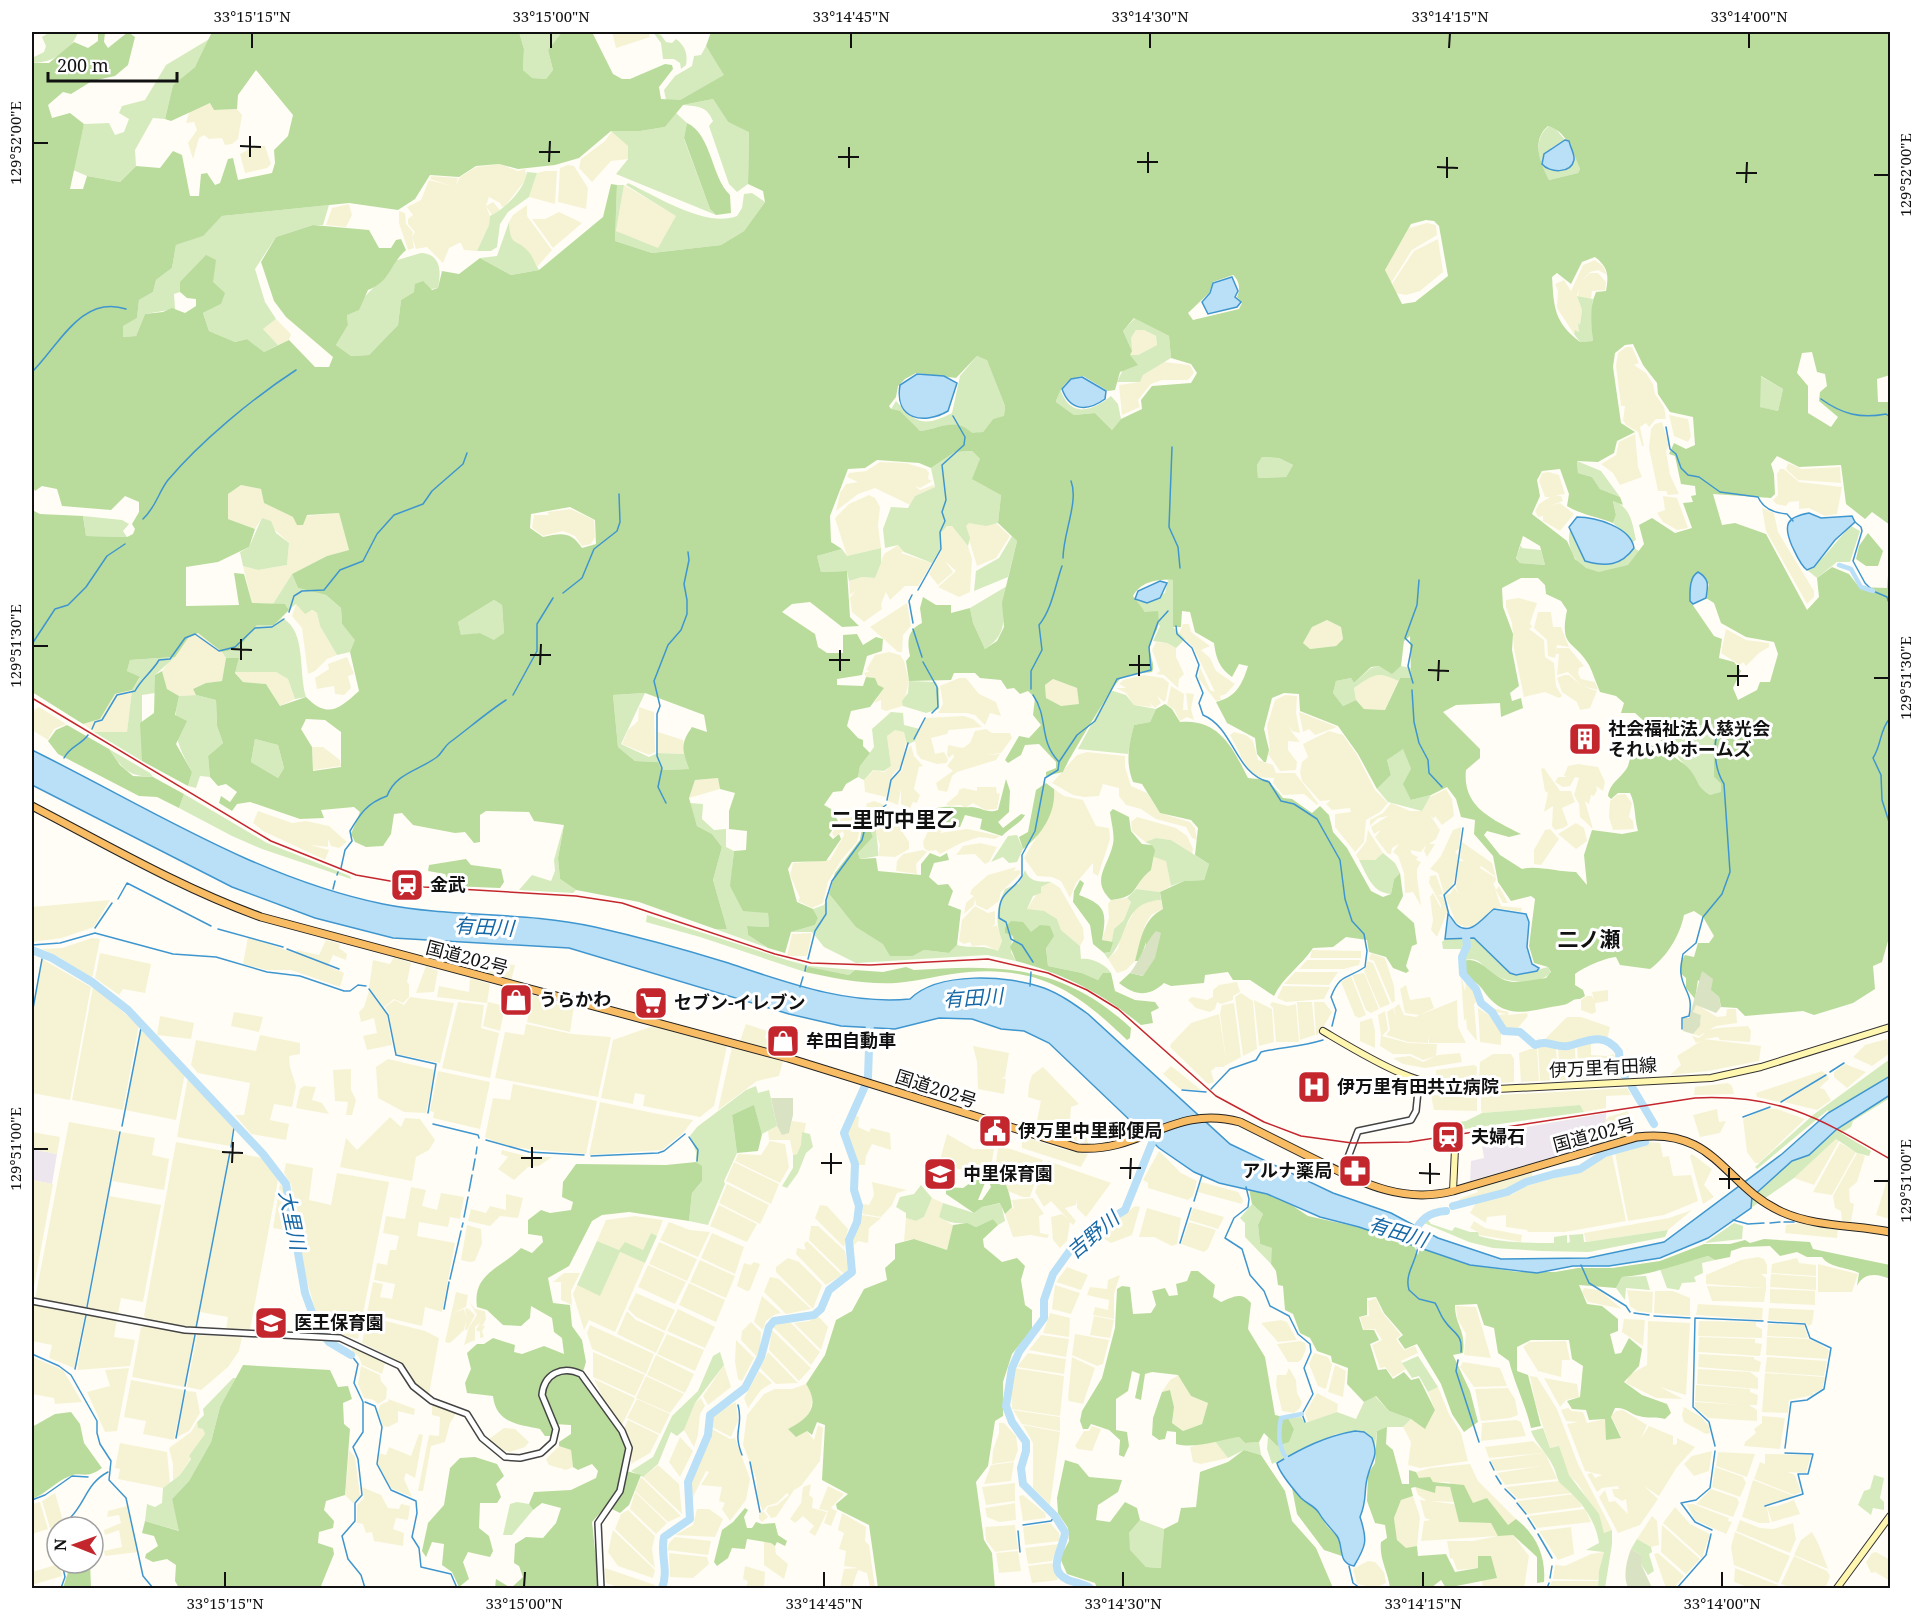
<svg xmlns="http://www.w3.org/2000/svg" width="1922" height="1620" viewBox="0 0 1922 1620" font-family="'Noto Serif','Noto Sans JP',serif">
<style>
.industrial{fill:#eee6ef}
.farmland{fill:#f6f3d4}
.green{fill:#d5ebbd}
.forest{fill:#b9dc9c;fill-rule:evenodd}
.cemetery{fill:#d9e3c4}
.water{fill:#b9e0f7;stroke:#3f96cf;stroke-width:1.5}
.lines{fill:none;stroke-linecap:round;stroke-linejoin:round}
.stream{stroke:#3f96cf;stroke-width:1.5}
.canal{stroke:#b9e0f7;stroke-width:4.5}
.river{stroke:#b9e0f7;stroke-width:8}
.tertiary-casing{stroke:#444;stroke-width:8}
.secondary-casing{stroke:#333;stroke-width:8}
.trunk-casing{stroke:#222;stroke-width:9}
.tertiary{stroke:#fff;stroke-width:5}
.secondary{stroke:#fff6b0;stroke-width:6}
.trunk{stroke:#f7bc64;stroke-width:7}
.rail{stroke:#c4262e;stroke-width:1.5}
.ticks{fill:none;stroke:#111;stroke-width:2}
.labels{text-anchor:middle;stroke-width:6;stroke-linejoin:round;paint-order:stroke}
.poi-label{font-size:18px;font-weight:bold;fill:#111;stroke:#fff;text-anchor:start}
.street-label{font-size:18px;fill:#111;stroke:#fff}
.water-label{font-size:20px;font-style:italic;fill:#1768a6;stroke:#fff}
.quarter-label{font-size:21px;font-weight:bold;fill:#111;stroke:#fff}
.neatline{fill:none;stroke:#111;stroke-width:2}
.ticks-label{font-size:15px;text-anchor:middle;fill:#111}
</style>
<rect width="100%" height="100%" fill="#fffdf5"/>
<!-- industrial -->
<path class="industrial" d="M1606,1113v9l-10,12 2,10 -128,37 1,-20 13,-3 -2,-12 7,-2 -1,-10z
M32,1149l25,5 -5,30 -20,-4z"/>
<!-- farmland -->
<path class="farmland" d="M612,32h36l2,5 -34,11z
M211,103l3,7 23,-1 5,6 -4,24 -6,5 -7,1 -3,-7 -13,1 -5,-4 -5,3 -6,21 -5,-16 9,-13 -3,-8 -8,1 4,-13z
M612,131l16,15v13l-17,2 -19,21 -13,-14 2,-9 24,-18z
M255,146h10l6,18 -4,4 -22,5 -5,-19z
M499,164l19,7 7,-2 2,9 -22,28 -3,1 -2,-4 -11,-6 -3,9 7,-4 7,8 -8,5 -6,-9 4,10 -1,9 -12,26 -13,-1 -3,-7h-2l-10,5 -6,15 -16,-16 -11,2 -4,-12 2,11 -6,2 -9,-27v-12l6,2 1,11 7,8 -1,5 3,-5 -7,-8v-5l5,-4 -6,-8 14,-7 8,-20 23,6 -22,-7 1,-3 27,2 -2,7 4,-8 16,-10z
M568,165l6,1 14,22 -2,21 -28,-7 2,-34z
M545,171h12l-2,33 -26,-7 8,-24z
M624,185l53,31 -19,33 -42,-18z
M349,204l3,11 -6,12 -20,-2 6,-17z
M527,205v11l25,34 -15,17 -9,-16 -11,-6 -8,-10v-13l4,-7z
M559,212l23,11 -29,25 -21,-29h13z
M1427,223l9,2 1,10 -25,15 -21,33 -6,-13 24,-42z
M1438,239l5,33 -23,19 -14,4 -11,-2 -3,-9 22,-33z
M1595,260l8,6 4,9 -9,-5 -8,2 -9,10 9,-9h8l8,9 -1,8 -13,1 -1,8 -13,-3 1,-8 -2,8 5,14 -2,16 -1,7 -3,-3 -2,4 -17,-26 1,-17 -3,-7 9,-4 7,11 12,-26z
M276,319l15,15 -2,6 -11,5 -15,-16z
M1136,330h8l12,6 1,9 -19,10h-8l1,-17z
M1626,347h6l7,16 -5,2 12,8 7,11 2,10 9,13 2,12h-10l-7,8 -3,-4 -6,4 4,19h-2l-4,-14 -12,-7 -3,-5 2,-14h-4l-5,-40 2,-13z
M1164,362l26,3 4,8 -6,7h-26l-11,4 -13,16 2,7 -18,8 -3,-30 21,-3 3,-7z
M1669,415l19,4 3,17 -3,6 -14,-6z
M1662,422l7,23 -3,6 4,24 9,19 -11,1 -2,-4h-8l-9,-43 2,-19 4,-5z
M1635,434l3,33 4,10 -22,8 -7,-12 -12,-9 15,-9 3,-13z
M880,462l26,1 20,6 3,4 -1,6 4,2 -12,7 -5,-2 5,4 13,-5 2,2 -20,9 -5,9 -35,-17 -17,6 -22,17 4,-18 6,-9 12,-2 -11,-5 2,-4 17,-2z
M1788,463l14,6 38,-2 1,16 -43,-3 -12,-11z
M1780,469h4l15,13 43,5 -5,27 -12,2 -16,-8 -10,1v-8l-10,1 -3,4 -10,-2 -3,-4 5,-5 -1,-21z
M1549,472l10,3 6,19 -20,3 -6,-16 3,-8z
M241,485l20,4 3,14 29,14 46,-4 10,37 -22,6 -35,18 -19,30 -21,-1 -9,-37 15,4 29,-5 2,-22 -27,-25 -7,11 -27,-10 -1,-25z
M869,495l6,3 5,9 -2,19 3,22 -34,8 -12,-38 14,-14z
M1553,495l8,1 2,5 -11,4 8,-2 14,11 -14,17 -17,-10v-5l-5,1 -3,-6 4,-7z
M1663,496l14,2 11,30 -11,2 -14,-8 -6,-9 8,-3z
M1762,508l12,5 4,19 36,59v6l-7,7 -41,-73z
M571,509l23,11 1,17 -4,7 -9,2 -7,-10 -12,-5 -20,5 -11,-8 2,-13h15l-2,-3z
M969,523l28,1 13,12 -14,22 -19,8 -12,-40z
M947,526h5l16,20 4,13 -2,33 -11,5 -21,-10 18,-16 -11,-10 8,11 -15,13 -9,-11 13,-25 -1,-16z
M898,545l6,6 -3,2 31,10 -14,23h-13l-15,14 -4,-8 -5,12 1,5 -18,13 -12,-10 -2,-14 5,-7 -5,4 -1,-14 13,-4 13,1 9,-24z
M1519,598l18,5 -7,20 2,4 -3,2 15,11 1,17 9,6 2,23 6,10 -3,2 -14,-6 -21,5 -10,-48 -2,-26 -6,-16v-7z
M907,603l4,23 -8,9 -1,17h-4l-28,-25z
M296,604l21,9 3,13 17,29 -10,4 -12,12 -7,3 -6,-46 -10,-12z
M1538,612h13l2,15h8l8,20 -12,-2 -1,6 1,-3h12l15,18 -5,2 -1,5 3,6 14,3 3,8 -16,-4 -14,-14 -11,3 2,-21h-3l-1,4 -7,-2 -1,-16 -13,-12z
M1327,620l14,7 2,12 -7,7 -26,3 -7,-6 9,-16z
M1183,624h6l2,8 19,14 -9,4 9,8 6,13 19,13 -9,10 -6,2 1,4 -5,1 -18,-23 2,-11 10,23 5,2 -22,-45 -14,-13z
M1726,629l20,11 23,3v4l-10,6 -13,13 -3,-4 -3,3 -19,-12z
M198,633l24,19 4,6 -4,23 -16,2 -13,6 3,6 -17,1 -12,-7 -5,-18 26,-33z
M1156,642l11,1 9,5v9l8,17 -5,5 -1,9 -14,-13 -8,-1 4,-3 -8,-21z
M889,652l11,3 4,6 5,20 -6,25 -17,5 -5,-2v-9l-7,3 10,-15 -6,-3 -3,-7 -9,-1 -2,-4 6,-2 -4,-1 9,-15z
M347,657l7,17 -6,2 3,12 -7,7 -9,-1 -1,-8 -17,3 -2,-11 14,-9 -1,-5z
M235,672h41l12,7 7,20 -15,7 -14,-22 -23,-2z
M1385,674l13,7 -13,29 -21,-1 -8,-9 -2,-12 19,-13z
M1144,675l19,3 6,5 -3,16 -2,3 -7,-6 4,7 -6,5 -6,-6 3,5 -18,-2 -8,-12 -10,-5h10l-7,-4 4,-4z
M1564,675h5l13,11 15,5 -7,17 -10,2 -3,-8 -15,-10 -5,-14z
M959,678h7l13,16 17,8 5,14 -11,-3 -5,12 -10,-10 -8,-2h-29l5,-9 -3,-18z
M1053,679l24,9 3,17 -19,1 -15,-8 -1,-13z
M1171,686l13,8 -1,16h5l-2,-17 8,1 -3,15 3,11 -7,-3 -7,4 -6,-12 -7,-4z
M132,690l-5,42h-33l-11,-8 17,-5 15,-25z
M1285,695l12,1 -1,17 4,20 -8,-2 -3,-5 2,5 9,11 -12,-1v9l9,12 -1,8 -16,1 -12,-17 2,-4 -3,-24 8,-26z
M39,707l27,17 -12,5 -6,11 -16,-10v-18z
M639,707l15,5 1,40 -6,3 -27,-11 6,-14 10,-9z
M1299,712l38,15 -22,8 -6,-6 -6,3z
M964,716l9,3 9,8 -33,3 -2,4 -16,4 4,16 9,-2 4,7 -1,4 -10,1 -16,-5 -4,-5 -2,-13 10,-23z
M895,729l9,3 2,9 -4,25 -9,8 -7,23 -21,-5 -1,-12 10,-10 10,2 7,-6 -4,-30z
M986,729l6,4h18l2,5 -11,15 -15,2 14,-1 -4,6 -39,12 -5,4 -5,16 -9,-2 -2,-7 17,-12 -6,-5 7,-9 -1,-3 -4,4 -2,-3 1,-10 15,3 7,-5 5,-12z
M1329,731l14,4 14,20 18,35 13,13 -8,9 -14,8 -2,22 -9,10 -20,-25v-13l16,-2 -1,-4 -18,2 -6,-6 5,-4 -11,1 -18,-20 -2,-9 2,-10 6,-5 -5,-13z
M658,732l25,8 1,14 -26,-1z
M1234,732l12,3 7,6 5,19 15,5 3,8h19l23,30 -1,2 -13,-11 -21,1 -10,-12 1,-5 -17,-1 -8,-6 -19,-36z
M911,745l3,11 9,10 -4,1 -5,22 6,6 -3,8 -4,-1 -3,6 -9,-4v-15l-3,16 -10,-4 3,-23 11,-7 3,-17z
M312,747h11l17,13 1,6 -28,4z
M1087,752l38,4v11l6,19 16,7 13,20 30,9 5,6 2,12 -5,-2 -6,-11 -30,-8 -15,-10 -15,-4 -7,-9v-8l-16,-4 -4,12 -15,1 -11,-2 -21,-12 25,-28z
M1578,764l20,3 7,15 -2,9 -7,-5 1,4 -3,6 -3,-1 -2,9 -4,-3 8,28 -13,-12 -1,-13 -5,-9 5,-17 -4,-1 -5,9 -7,1 -8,-5 3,-5h9l-3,-1 4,-10z
M1544,768l16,23h11l4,11 -13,6 6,17 -5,3 -8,2 -3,-4 1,-20 -9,6 4,-19 -3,-2 -4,-22z
M718,778l2,11 -31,9 6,-18z
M977,787h19l1,7 3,-1 -3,16 -12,1 -12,-7 -8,5 -4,-3 -12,1 -3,-2 12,-10 1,-4 4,-2 14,3z
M1054,789l10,7 19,4 13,26 13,2 1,11 -12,37 -5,-3v-10l-17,20 -6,15 -9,-17 -9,-4 -15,-1 -13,-18 27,-46z
M1446,789l6,10 2,17 -12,9 -7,-9 -1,3 -4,-4 10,15 -4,9 -7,5h6l-8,13 -3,-6 2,-6 -5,7 -11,-2 2,4 6,3 -2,3 5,2 -4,7v8l4,29 -8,-14 -8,1 -1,-20 -6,-17 -5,-4 6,-8 -7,4 -1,6h-3l-13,-17 6,-7 -7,4 -3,-7 17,-11 -10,2 -8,8v-6l13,-7 8,-10 19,8h12l8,-14z
M1625,794l7,9 -3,14 4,4 1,8 -21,1 -4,-13 1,-16 7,-6z
M874,801l11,4 -11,7 -14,17 -3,13 -15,17 -14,23 -5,21 -11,5 -14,-7 2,-3 -10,-23 3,-12 37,-3 14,-25 -1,-4 -9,6 -2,-4 8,-9v-5l12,-4 4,8 4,-9 9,-4 -8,1 6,-5 -1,-2z
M888,807l8,7v4l2,2v-7l19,7 -8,3 -7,-2 -2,7 9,14v7l-14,8 -17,-1 2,-11 -6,-16 3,-15z
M258,811l34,12 14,-2 23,5 18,16 -8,6 -8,-2 -3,-7v8l-18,-2 19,5 -4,10 -62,-29 -10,-8z
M1137,817l39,11 11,8 6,13 -1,5 -21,-14 -15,-2 -11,4 -13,-11 -1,-9z
M1576,823l8,5 3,13 -11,8 -18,-15z
M938,825l6,3 -4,5 27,-4 33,7 -5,3 -16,-2 -18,6 -21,11 -4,-4 -8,1 -4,-3 -1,-6 5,-11z
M1461,827l-2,22 -4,3 3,3 -1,15 -6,19 -7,5 -6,-21 -8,-4 11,-13 12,-26z
M1550,829l9,10 -18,26 -7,-1v-14l11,-20z
M1368,830l15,23 -8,7h-16l-3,-5 10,-13z
M1462,842l30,21 4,14 -15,-11 -1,2 16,10 -1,5 -2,-1 3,8 3,-4 9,17h-5l-8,-14 6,17 21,2 -1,4 -25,-4 -23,18 -8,1 -9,-4 -11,-28 5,-1 4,-7 5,7 -3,-6 1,-12 3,-15h4l-4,-3z
M980,843l17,4 -8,15 -4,2 -10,-10 -19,1 7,-9z
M923,850l4,2 -11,12 1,10 -21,-3 1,-10 6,-7z
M1154,857l12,3 5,26 -11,6 -24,-3 3,-9 12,-10z
M1016,867l-2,4 6,-1v4l-19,18 -2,9 -12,9 -11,-5 -1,-7 -1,7 -10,9 2,-11 8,-7 -4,-2 2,-5 16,-14z
M1436,875l7,19 -5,2 5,1 5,13 -11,27 -6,-7 2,-10 -3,-23 3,-4 8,15v-3l-12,-22 1,-7z
M1051,882l9,6 23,40 1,11 -4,7 -19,-16 -4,-11 -30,-10 14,-22z
M1127,898l4,4 -7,18 -10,9 -1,13 -11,-2 7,-22 -1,-14 3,-4z
M110,900l-16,27 -32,11 -30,4v-35z
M1161,900l2,9 -12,6 -6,10 -10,36 -9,9 -9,3 -9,-14 10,-10 2,-12 17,-31 11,-5z
M975,906l13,7 7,-2v13l-3,3 5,-2 5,16 -4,10 -13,-6 -13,1 -2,-4 -6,2 -5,-3 3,-21z
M812,933l-5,23h-20l5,-22z
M248,937l47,16 2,-3 22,5 7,-15 14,4 -1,4 8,6 -1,6 -13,-5 -5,11 16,7 -4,14 -49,-17h-24l-24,-6z
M92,938l8,1 -8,40 -33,-22 -17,-8 20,-1z
M1312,950l49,1v7h-51z
M100,953l51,11 -6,29 -22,-4 -4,6 -24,-17z
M1371,953l14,5 9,28 1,15 -3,2 -18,-42 -5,-2z
M394,957l17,6 -4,19 2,2v13l-6,6 -9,-4 -10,8 -15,-19 4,-28 17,4z
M42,959l49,28 -21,113 -38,-7v-76z
M1307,960h53l-1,5 -15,4h-45z
M1368,961l5,2 17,41 -10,4 -16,-37z
M478,962l37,3 -4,16 -36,-9z
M426,966l12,5 -4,21 -18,1z
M1295,972h43l-9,13 -45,-1z
M1364,973l15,36 -8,4 -5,-3 -14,-35z
M1461,975l4,16 1,-9 10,12 1,7 -3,3 3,37 -10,-12 -1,-11 -2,3z
M1351,976l15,39 -7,3 -4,-2 -14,-34z
M470,978l20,6 -3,19 -50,-6 2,-11 30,6z
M1237,982l3,10 -7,4v4l-12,4 -4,-2 -2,7 -5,3 -14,-4 -8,-8 4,-3 15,3 6,-3v-7l6,-5z
M1406,985l4,15 20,-3 4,11 -14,7 37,-15 1,27 8,16h-37v-7l-1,7 -20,-1 -22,-7 4,-5 -3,-18 6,-4 3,8 -2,-8 5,-4 5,11 12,2 3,-2 -14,-2 -5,-24z
M1283,986l47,1 -6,12 -38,3 -9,-4z
M93,987l46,38 -16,85 -51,-10z
M1608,990v11l-13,2 1,9 -4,2 -11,-4v-10l6,-4h5l2,4 -2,-8z
M369,991l18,24 5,30 -25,5 -4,-14 14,-3 -3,-15 -13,4 -2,-10 5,-5z
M1241,993l12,8 4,48 -14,7 -8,-59z
M533,995l41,11 -4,26 -43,-10z
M410,997l44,6 -14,60 -44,-9 -7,-40 -4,-7 10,-7 9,5z
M1254,1000l18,9 2,33 -15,4z
M458,1002l26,3 -3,23 18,5 -9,45 -48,-10z
M488,1002l17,4 -5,25 -17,-5z
M1272,1002l16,4 8,-2 3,38h-23l-3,-34 -3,-3z
M1297,1002h15l3,33 -15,5z
M1314,1002h10l8,10 -12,21 -4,2z
M1234,1003l7,54 -18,10h-7l-5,4 3,11 -6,2 -38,-37 1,-3 20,-21 28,-9 7,46 -6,-46 2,-9z
M1696,1004l21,13 9,-1 1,-7h9l1,14 -21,3 -17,10 -6,-2 8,-13v-6l-8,-3z
M1478,1008l14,9 9,15v13l-21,-3z
M1492,1008l17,4 -1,3 19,-2 1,3 -11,13h-12l-8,-14 10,-1 -13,-2z
M1385,1011l3,19 -6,6 26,7 29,1 -1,12 -13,4 -12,-6h-18l-13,-8 1,-11 -3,-20z
M234,1012l29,5 -4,15 -28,-6z
M160,1016l34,7 -3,16 -34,-4z
M1567,1017h14l29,10 -3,13 -20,-3 -26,7 -17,-4z
M1372,1018l3,13v17l-15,-7v-19z
M526,1024l46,10 39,3 -13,60 -103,-19 10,-46 19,3z
M746,1024l21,7 -2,7 6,2 -3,9 -28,-8z
M653,1026l74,20 -13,60 -14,11 -57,-11 2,-11 -10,-2 -2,11 -32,-6 12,-58z
M1748,1026l3,5 -1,11 -30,-2 -2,-3 -14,2 57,7 -2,15 -51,10 -38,4 11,-10 -4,-9 24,-15 -5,2 -4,-7 7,2 9,-8 10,-2z
M141,1028l44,45 -9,47 -51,-10z
M260,1035l40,8v11l-11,2 1,11 6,19 -4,21 -18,-3 -4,16 19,4 -3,16 -35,-6 -16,-19h9l8,-42 -2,10 -52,-10 -7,-8 5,-25 60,11z
M1887,1039l3,14 -18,13 -19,-9 12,-12z
M1585,1041l6,1v33l-3,4h-9l-2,-33z
M1546,1045l10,3 2,32 -18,1 -2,-34z
M973,1046l36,7 -4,24 -4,1 5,1 -2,15 -26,-5 -1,-27z
M732,1047l51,14 -4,15 -22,5 -39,29z
M1575,1047l1,32 -16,1 -2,-32z
M1530,1049h7l2,32 -18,1 -2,-29z
M1460,1053l2,9 -37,6 -22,-4 -10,-6 17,-2 13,6 15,-7z
M1493,1054h18l3,5v23l-26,2 -3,-3h-6l1,-19z
M1614,1054l5,23 -27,1 -1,-23 16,1z
M388,1059l47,11 -9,43 -22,-1 -26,-14 -2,-31z
M1845,1064l21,8 -19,16 -13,-11v-5z
M1474,1065l3,2 -1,16 -21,-1 -19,-7v-5z
M1171,1066l9,7 21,17 -21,-1 -17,-15z
M1043,1067l36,37 -8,3 -2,26 4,-6 11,1 4,16 -53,-14 6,-29 -13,-4 1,-12 3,-10z
M351,1069v21l5,10 -4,15h-6l2,-13 -13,-1 -2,-31z
M438,1071l52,11 -10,47 -47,-11 1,-6 -4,-1z
M1822,1071l4,3 -47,28 -22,-5 -1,-4z
M1827,1075l2,4 -10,9 5,1 7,11 -11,8 -3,2 -33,-8z
M188,1077l46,49 -4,20 -53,-9z
M1728,1083l4,3 2,8 -40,1 1,-8z
M513,1084l84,17 -11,53 -57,-5 -27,-4 -17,-8 8,-39 17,2z
M304,1086l12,1 -4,13 10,3 7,11 -33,-6 4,-19z
M1627,1088l4,7 -25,1v12l-22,4 -4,-7 -98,8 -1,-4v-13z
M1431,1095l46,1v15l-43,-1z
M600,1102l58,12 35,6 -10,13 -21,17 -73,5z
M1767,1108l10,1 28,10 -46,44h-4l-8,-11 -4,-33z
M1717,1109l2,13 7,-1 -6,12 -20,4 -7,-22z
M1628,1111l4,16 -5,3v6l-29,8 -2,-10 12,-17z
M854,1115l5,2 -1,10 11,5 2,-4 19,5 1,17 -19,-6 -6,12 -1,9h-7l-11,-30z
M390,1117l11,10 4,-9 15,1 15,21 -6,10 -13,7 -4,24 -72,-14 6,-29 11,12z
M792,1121l14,2 -4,22 -5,9 -4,1 -3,-15h-21l-1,-9 9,-5 5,8 7,-1z
M69,1122l50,9 -33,177 -51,-9z
M32,1132l28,5 -3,17 -25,-5z
M121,1132l34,6 -3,17 17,4 -5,31 -52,-9z
M947,1134l26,15h21l-3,18 -19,3v-5l-2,5h-7l-24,-6z
M1022,1136l40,13 26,5 -7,13 -59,-19z
M1836,1139l3,2 -25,44 -20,-7z
M770,1141l15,3 4,23 -9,16 -45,-22 3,-7 23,1z
M176,1142l53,10 -33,176 -48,-8 -4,-4z
M1650,1142l10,1 3,14 6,-1 4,20 18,-1 7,26 -34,14 -36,6 -13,-68z
M1840,1143l16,9 -24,43 -19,-3z
M998,1148l13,1 32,11 -13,37h-7l-15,-6 -7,-19 -6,-4z
M502,1150l28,7h22l-13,9 -11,1 -14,13 -16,-11 10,-12 -7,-3z
M1159,1151l22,22 16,8 -4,15 -5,4 -40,-12v-5l-5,-3z
M231,1152l32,6 15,22 -28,150h-24l2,-13 -28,-5z
M1857,1153l8,3 -8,26 -8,7 1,13 4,2 -3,18 -9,-1 -1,-10 -6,-3 -2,-12z
M1612,1154l14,67 -61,11h-37l-1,-2 -21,-3v-12l-19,2 -1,6 -16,-10 6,-10 37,-9 11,-7 30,-10 27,-5 12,-9z
M1692,1154l20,15 -8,16 10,12 -11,7 -13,-48z
M1048,1161l63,22 -25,34 -9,-9v-9l-1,6 -11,3 11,13 -3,4 -3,-3 -3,19 -7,7 -7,-8 -2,-23 11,-3 6,5 -17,-18 -7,6 -9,-15z
M734,1162l45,22 -8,20 -45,-23z
M286,1163l27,5 -4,32 22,5 6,-32 52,9 -31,157 -30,-7 -9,-9 -16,-56 -12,-83 -7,-11z
M1531,1170l2,9 -34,14 -43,11 5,-6 17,-6 -2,-5z
M1890,1171v47h-4l-10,-3z
M32,1180l21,4 -21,113z
M872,1182l35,8 -10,3 -5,12 -11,12 -18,-3 -1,-10 7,1 5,-10z
M1201,1182l37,10 5,8 -1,4 -44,-12z
M280,1184l4,5 6,42 -17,-3z
M727,1184l42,21 -9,19 -41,-21z
M411,1187l15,3 -4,16 15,4 4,-17 23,4 -4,22 -10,-2 -2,10 -29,-5 -2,14 38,7 -13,69 -17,-5 -3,19 -55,-13 6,-31 10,2 -3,13 12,2 3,-15 -21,-4 3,-17 10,2 3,-15h6l3,-14 -16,-3 3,-17 19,3z
M506,1194l17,4 -5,20 -18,-2 -10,10 -22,-5 3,-12 15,4 4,-7 16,4z
M109,1196l52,9 -18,97 -22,-4 -3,16 -30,-6z
M932,1198l11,5 -4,14 14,8 -6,25 -33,-11 -10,2 2,-23 10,3 8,-4z
M1033,1198l11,16 -5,2 1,17 9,2 -2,3 -16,-3 -18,2 -8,-23 7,-7 2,2 -2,-9z
M719,1205l38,19 -10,18 -37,-16z
M820,1205l7,1 21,23 -4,18 -29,-29z
M1135,1206l5,1 -8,28 -21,8 -13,-8z
M1147,1208l34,10 -4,26 -5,2 -18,-9h-15z
M1193,1208l31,9 -6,12 -29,-9z
M1692,1210l-24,20 -82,12 -1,-5 -1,-4 85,-15z
M862,1215l19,3 -12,10 -1,15 -10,-2 -6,6 1,-11z
M635,1216l28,4 -6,16 -6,-3 -8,17h-24l-22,-9 9,-21z
M1474,1221l11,7 37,7 -1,7 -42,-7 -1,-3 -8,-4z
M669,1222l21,8 20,2 -12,25 -38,-17z
M1189,1222l27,8 -8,19 -4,3 -23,-8z
M1799,1223l39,5 -1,10 -52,-5 1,-8z
M467,1225l14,4 1,14 -7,18 -5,1 -9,-2z
M811,1226h7l27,25 3,19 -4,4 -35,-34z
M712,1233l32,14 -9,27 -34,-16z
M807,1241l35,34 -16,10 -30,-31 1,-6 9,2 -2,-6z
M659,1242l38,17 -10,22 -38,-17z
M620,1252l25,11 -30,69 -26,-12 -5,10 -11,-36 4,-9 23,10z
M1758,1257l6,2 3,6v9h-6l5,4v11l-2,13 -52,-1 -5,-15 58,2 -59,-4v-9l35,-15z
M788,1258l11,4 23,23 -9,24 -37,-37v-5z
M1797,1258l2,5 17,2v11l-45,-3 1,-9z
M700,1260l35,16 -9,22 -36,-16z
M754,1262l6,2 -10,26 -3,1 -10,-5 7,-23 7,2z
M1818,1264l40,10 -6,18h-34z
M648,1265l38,17 -11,22 -37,-17z
M1067,1267l21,8 -7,15 -25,-8z
M564,1273h16l-9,18 1,14 -11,-5v-18h-8z
M1771,1274l45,3v13l-46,-3z
M1120,1275l-6,19v25l-21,-4 2,-8 13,3 1,-10 -22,-5 3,-8 17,2 1,-9z
M770,1277l9,2 32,30 -25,5 -22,-22z
M689,1283l36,17 -9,22 -37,-17z
M1055,1285l25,8 -9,21 -19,-5z
M1584,1288l15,2 23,19 -34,-7 -6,-10z
M1770,1289l45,2v14l-45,-2z
M1627,1290l26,2 -1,21 -15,-2 -7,-5z
M1655,1291h18l17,7v18l-36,-3z
M456,1292l12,3 -2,12 -13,6 11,-4 3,10 -2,-10 2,-1 2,4 -1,-4 7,7 -8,15h-2l1,-9 -2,9 -14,13 -5,-1z
M636,1293l39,17 -10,21 -29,-14 -8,-8z
M762,1296l19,17 -7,2 -8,6 -3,9 -9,-8z
M1376,1298l6,14 19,23 -5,4 8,11 11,-4 3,7 -17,8 5,8 -13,8 -8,-10 -5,1 -8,-23 10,-5 -7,-11 -11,1 -4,-13 9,-1 -1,-15z
M469,1302l6,7 10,2 1,8 -3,6h-3l5,1 -3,5 2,6 -4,1v-6l-4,-2 4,-7 -5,4v13l-11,5 5,-18 8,-12z
M34,1304l51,10 -11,54 -25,-10 3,-13 -20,-4z
M1698,1304l65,4 -1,12 -66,-5z
M1456,1306l20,1 15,51 -27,-3 2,-21 -9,-16z
M1769,1308l45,2 -2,14 -3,2 -4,-3 -37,-3z
M678,1309l37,18 -10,21 -38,-17z
M627,1311l9,9 29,13 -9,20 -39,-19z
M1050,1313l20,5 -1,19 -26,-4z
M87,1314l30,5 -3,18 21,3 -5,26 -53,4z
M818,1316l10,11 -7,23 -27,-27 15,-2z
M1094,1316l20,4 -4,18 -20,-3z
M374,1318l51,13 14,7 -10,56 -13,-9 -8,-16 -7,-7 -39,-19 5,-24z
M1624,1319l21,1 -2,26 -21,-14z
M1281,1320l6,2 10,18 -19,2 -17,-19z
M1648,1321l42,2 -4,72 -26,-8 23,12 -27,-1 -30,-15 3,-8 18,-10z
M1699,1321l57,1v4l6,3v9l-64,-2z
M751,1322l10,10 -1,17 -3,8 -16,-17 1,-9z
M779,1323h12l29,29 -9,13 -38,-38z
M1768,1324l36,1 4,13 -41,-2z
M590,1325l64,29 -8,20 -54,-25 -5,-16z
M146,1326l48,9 -10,52 -52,-10 9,-50z
M772,1330l39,38 -12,13 -30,-31z
M667,1334l37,16 -9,21 -38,-17z
M1075,1334l34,6 -6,24 -6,2 -25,-11z
M197,1335l45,2 -3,14 -11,16 -27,23 -14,-3z
M1041,1335l28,4 -3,18 -37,-7z
M1699,1337l56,2v4l7,1 -2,12 -62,-4z
M1767,1337l41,2 10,4 11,7 -2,9 -61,-4z
M736,1340l18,18 -12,23 -4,-2 -3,-17z
M1300,1341l5,2 1,6 -4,10 -4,3h-10l-11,-18z
M1566,1341l4,19h-8l-1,17 -23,-6 -15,-24 6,-5z
M352,1345l34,15 -4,14 -20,-9 -3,-8 -7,-6z
M593,1352l52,23 -10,21 -42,-19z
M768,1352l30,31 -22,1 -16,-16z
M1028,1353l38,6 -2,15 -47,-7z
M1314,1353l14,4 4,8 -6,24 -8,-3 -9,-22z
M1699,1354l55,3v2l7,3 -2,10 -61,-5z
M656,1355l38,19 -9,19 -38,-18z
M32,1357l31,13 19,32 -27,2 -1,-6 -22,-4z
M1072,1357l23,11 -12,36 -14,-3 -1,-3z
M1767,1357l60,4 -3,15 -59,-4z
M1463,1362l37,6 7,18 -33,1 -14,-20z
M724,1365l7,22 -23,18 -5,-9z
M1335,1365l11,6 -3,26 -15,-5z
M361,1366l19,9 1,6 6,7 -1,11 -8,5 -4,-4 -10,-2 -6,-14z
M129,1368l-12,63 -12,1 -18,-40 23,-6 -5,-16z
M1015,1368l49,8 -4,40 -48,-7 -1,-21z
M1289,1368l7,12 1,13 5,9 -2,6 -6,5 -12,-2 -6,-26 1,-10h9z
M1698,1369l52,3 8,6v11l-61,-5z
M759,1371l13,12 -11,7 -13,18 -4,-10z
M1765,1373l60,4 -3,12 -7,4 -2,-1 1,3 -25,5 -1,13 -26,-1z
M1179,1375l12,21 17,7 -6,21 -19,7 -11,-8 2,-16 -4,-17 -8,2 8,-12z
M646,1376l38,18 -14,19 -34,-15z
M1530,1376l7,1 20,32 21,55 34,66 -8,3 -7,-18 -19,-31 -9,-9 -11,-29 -8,2 -15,-46z
M1544,1378l33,6 2,13 -13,3 -6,7z
M594,1379l41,19 -13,27 -19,-27z
M131,1380l53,10 -10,50 -31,-6 3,-13 -22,-4z
M806,1384l7,10 -3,19 -5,8 -17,8 19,2 7,9 4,-15 5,3 -3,33 -19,25 -7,4 -18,27 -5,1 -5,-7 2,-4 9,-2 12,-10 -2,-2 -10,10 -10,3 -4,5 5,6 -6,5 -3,-3v-5l4,-3 -5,-11 -2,-22 -13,-33 4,-30 17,-21 11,-5h17z
M1696,1385l54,4v3l8,3 -1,10h-8l8,5v11l-49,-3 -13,-11v-5l48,3 -48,-4z
M1438,1387l11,27 12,19 7,28 -48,7 -12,-3 3,-23 -8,-15 8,-8 14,9 10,-18 -7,-18z
M1508,1388l7,11 3,16 -8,3 -29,3 -6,-32z
M186,1391l10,1 4,21 -11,18 -12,6z
M1317,1393l21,11 -1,8 -29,10 -3,-9z
M701,1398l4,8 -5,8 -2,21 -4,12 -10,-17 11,-27z
M388,1399l27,10 -1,6 -16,-4v11l-10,5 -5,-1 -5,-14 2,-7 9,-4z
M637,1399l33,15 -10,20 -33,-16z
M736,1402l2,19 -7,16 -19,-10 2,-13z
M432,1405l25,7 -7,11 -5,19 -14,4 -8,45h-5l11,-56 10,1 1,-19 -8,-2z
M1684,1407l17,10 8,9 1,7 -4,1 -22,-12 -2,-7z
M1568,1408l4,3 11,1 4,11 18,-4 2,21 14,-3 -10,-21 5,-5 7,-1 24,15 -6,14 8,-13 24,10v9l4,-1v-6l18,9 -18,20 -18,29 -15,-10 14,13 -18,26 -22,8 -19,-36 6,-7 4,12 6,-1 13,13 -2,-15 -4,2 -8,-5 -2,-7h7l-1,-3 -16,2 -5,4 -10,-18 5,-1 3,5 7,-3 -17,-4 -18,-47 11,-2 -12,-1 -5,-11z
M1013,1410l47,7v14l-38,-7z
M1762,1416l23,2 -5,31 -36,-3 1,-4 11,-9 -2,-4 8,-6z
M628,1420l31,15 -9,18 -19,11 1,-20 -8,-16z
M1516,1420l5,2 5,14 -45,5 1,-18z
M197,1422l1,6 5,1 3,5 -26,41 -7,5v-16l-4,-16 22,-16z
M999,1423h5l12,13 2,14 -4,11 -22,3 1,-14 6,-17z
M1023,1425l37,7 -10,73 -17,-17v-45z
M1092,1426l9,3 -9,22 -14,-2 -3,-3 9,-15h5z
M504,1428l11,1 14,13 -4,5 -15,5 -8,-2 -13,-11z
M712,1429l18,10 5,-1 15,41 -4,21 -16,21 -8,-12 3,-6 -6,-2 3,-14 -21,-2 8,-13 -3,-1 -13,26 -2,-13z
M419,1434l4,1 -8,43 -9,-5 -2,6 8,18 -21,-9 -4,-5 -10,-20 1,-10 8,2 3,-8 22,9z
M680,1437l13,14 -13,26 -11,-15z
M1214,1440l14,18 -27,6 -8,-2 -3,-15z
M1533,1441l12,12 12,26 -52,6 -8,-12 45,-7 -46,5 -6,-11 53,-7 -54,5 -4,-11z
M120,1443l47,9 3,31 -7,5 -45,-9 2,-10 -5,-1z
M559,1446l12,4 2,17 -7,3 -17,-5 -3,-6z
M349,1450l6,7 5,39 -7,7 -8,-8z
M1712,1451l-3,20 -15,5 -10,-12 8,-8z
M1718,1452l37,2 -8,23 -31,-11z
M1765,1454l46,1 -5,18 -18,-1 7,3 6,17 -7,3 -40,-16 6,-17 5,2z
M1014,1462l-3,19 -27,3 7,-19z
M1470,1464l8,17 38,38 -8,7 -21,-28 -14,6 -24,-22h-16l-14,-4 -3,-6 14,-4z
M658,1465l21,19 3,30 -39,-37z
M1715,1467l28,10 3,6 -6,14 -28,-10z
M641,1477l40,39 -13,6 -33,-31z
M1753,1480l41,16 -19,8h-9l4,19h-11l-17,-6z
M1559,1481l14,12 -55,6 -12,-12z
M1015,1483v18l-29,4 -4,-18z
M811,1484l-2,11 4,3 -1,10 15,4 -12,24 -6,-4 5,-6 -11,-10 -8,7 -5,-4 11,-16 2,-16z
M828,1486l16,8 -13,14 6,3 -6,15 -7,-3 4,-12 -9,-2z
M1436,1486l14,1 5,15 -28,-1 -9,-6 -3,-8 20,5z
M362,1487l19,8 7,13 11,1 2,-5 9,2 -2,14 -12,-2 -3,11 11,4 -1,13 -29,-5 -2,-9 -6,1 -3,-9 -6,-1v-18l7,-7z
M1711,1489l26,9 2,5 -6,14 -37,-13z
M635,1492l32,31 -11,11 -26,-25z
M55,1493l9,31 -14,4 -8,-27z
M1575,1494l7,13 -54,7 -11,-13z
M1023,1495l22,18 1,5 -23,3 -4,-25z
M1413,1496l7,21 -3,29 -11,3 -9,-9 -3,-22 7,-18z
M1420,1500l34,4 6,18 31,1 22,12 16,21 -5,32h-41l-1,-7 14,-4 -18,-9 -21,2 -4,-11 -3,-1 -3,-17h26l25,-5 -77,5 3,-20 7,-1 -6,-2z
M1794,1500l6,14 -28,8 -5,-15 10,-1z
M40,1502l8,27 -16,5v-30z
M1015,1503l1,17 -17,2 -12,-5 -2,-9z
M1686,1504h7l36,14 -1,3 4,1 -6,12 -31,-14z
M127,1506l11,46 -33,4 -1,-5 18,-4 -3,-17 -14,5 -1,-5 17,-7 -2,-8 -12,2 1,-6z
M1675,1507l15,17 20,10 -8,24 -39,-35z
M697,1509h12l14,10 -8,18 -40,-2 18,-10z
M1585,1509l6,13 -54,6 -8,-12z
M628,1510l27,26 -3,13 3,19 -40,-39 6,-15z
M842,1513l24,14 -1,14 4,4 6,43h-5l-3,-15 -9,-3 -6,17 -8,-1 -4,2 4,-19 14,-1 -14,-2 2,-15 -7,-2 5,-16 -6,-3z
M1652,1516l5,5 2,24 -8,2 -14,-8z
M1740,1520l20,8 13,1 20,-6 3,16 -6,14 -54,-22z
M1050,1523l9,10 1,8 -35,4 -2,-18z
M1015,1525l3,24 -23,3 -9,-12 -1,-13z
M1662,1525l38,34 -14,15 -25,-22z
M1571,1527l3,27 -16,6 -19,-29z
M613,1530l42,40 -2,8 -35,-12 -10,-14z
M1735,1532l55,24 -12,27 -44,-18 -3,-18z
M1812,1532l7,13 9,24 -34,-14 7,-15z
M675,1537l36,4 -3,14 -41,-5 2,-7z
M764,1541l8,2 3,3 1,8 12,10 -4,15 -20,-14z
M1059,1544l-7,17 -24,3 -3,-16z
M1018,1551l3,20 -22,2 -3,-20z
M1604,1552l-6,28 -45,-1 2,-14 10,1 26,-12z
M1876,1552l14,8v21l-15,-9 -4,1 -5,-11 6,-9z
M669,1553l38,4 2,7 -16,14 -23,-1z
M1658,1553l26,23 -10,12h-8l-12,-34z
M1794,1556l33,15 3,5 -4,10 4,2h-38l-11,-4z
M1368,1561l7,1 9,10 2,11 -11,5 -18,-4 -4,-15z
M1052,1563l6,17 -26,3 -4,-17z
M59,1564l3,12 -30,9v-13z
M745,1566l20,6 -1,16h-18l2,-7 -5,-2z
M605,1568l50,17 -1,3h-34l-14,-5z
M1735,1568l43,17 -1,3h-27l-16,-6z
M1552,1581h47l-1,7h-49z"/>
<!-- green -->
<path class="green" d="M50,32h28c-7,20 -26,31 -46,31v-5l12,-6 2,-6 -4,-9z
M519,32h43l-14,18 5,20 -7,9 -15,-1 -8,-8 1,-21z
M653,32l8,3 5,7 6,1 4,-4c9,7 12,14 10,26l-5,4 -1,-6 -6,-4h-11l-2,-16z
M211,38l-16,29 -22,18 -8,34 -12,-1 -18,32 1,16 -16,16 -33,-6 -14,-6 11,-46 25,-1 6,12 9,-3 5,-13 -10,-6 3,-7 23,-6 21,-35z
M706,46l19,29 -45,25h-14l-2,-10 11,-14 17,-10 2,-10 7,-1z
M713,99l15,23 21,9 -1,53 -11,8 -8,-8 -20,-58 4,-5c-7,-16 -15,-14 -30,-16z
M676,113l11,10 -3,16 26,70 6,6 -100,-41 12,-15v-13l-17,-15h29l25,-4z
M1549,126l5,1 11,13 -14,8 23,15 1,-7 5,13 -2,4 -29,7c-9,-16 -18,-40 0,-54z
M527,172l10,1 -8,24 -21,15 -8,12 -3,23 -6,4h-14l12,-26 1,-9c15,-7 35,-27 37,-44z
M628,183c30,14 78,45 109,33l5,-8 2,-14 8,-1 13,9 -21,29 -23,14 -69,8 -37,-12 2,-56h7l-8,46 42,17 18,-32 -50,-31z
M329,205l-6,20h-10l-37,12 -21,32 10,33 11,17 -13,10 15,16 -14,7 -17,-13 -12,3 -26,-11 -6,-18 18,-9 -41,-22v10l-6,2 1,15 -30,5 -9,22 -13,1 -1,-11 15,-8 2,-18 14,-8 3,-12 16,-12 4,-23 26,-9 20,-20z
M509,222c1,26 8,16 20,30 4,5 6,12 10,18l-28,5 -31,-17 17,-2z
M421,253c21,1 20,20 17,35l-24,4 -13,8 -3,25 -29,30 -18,1 -15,-11 12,-20 -1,-10c11,-13 43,-41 47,-54z
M1577,296l16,3 -2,19 2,23 -13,1 -6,-8 1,-4 4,2 -1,-9 2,2 2,-15z
M1135,318l34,18 2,22 -28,17 -3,7h-23l13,-27h8l19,-10 -1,-9 -12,-6h-8l-5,8 1,13 -9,-20z
M977,356l10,3 18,47 -1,11 -11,2 -10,13 -11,2c-17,-17 -30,-6 -52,-3l-29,-22 5,-8c20,23 29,26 56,12l8,-37z
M1760,376l23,13 -5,22 -19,-4z
M1060,389c10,29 31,23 51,7l7,8 3,15 -9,11 -17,-17 -21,2 -18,-13z
M972,451l8,8 21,36 -3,28 -12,3 -17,-3 -3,3 4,12 -2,8 -16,-20h-5l-6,7v15l-9,15 -28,-11 -6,-7 -13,3 -2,-19 8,-22 17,1 7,-12 20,-9 -4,-19 24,-16z
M1262,457l17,1 14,7 -7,12 -28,1 -1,-13z
M1577,461l24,10 19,26 -20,-8 -8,-12 -14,-4z
M1613,500c18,8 19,22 23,40l-3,2 -20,-19 3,-8z
M83,516l39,4 7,4 -6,7 4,6 -41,-1z
M262,518l9,3 5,12 13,10 -2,22 -29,5 -15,-4 -3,-14 9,-5z
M1851,526l9,5 -10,31h-13l-20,16 -10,-8c15,-7 31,-32 44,-44z
M1570,530l4,2 11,29 41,-3 8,-10 5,3 -11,15c-9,1 -20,6 -29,6 -21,-1 -34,-23 -29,-42z
M1012,536l5,5 -9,36 -34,14 2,-20 23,-13z
M1521,545l1,3 19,2 4,15 -25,-2 -4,-6z
M881,548v15l-6,15 -13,-1 -13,4 -2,-10 -26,1 -4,-16 25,-7 5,7z
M292,574l6,14 28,7 15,13 1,16 14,16 -6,12 -13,3 -17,-29 -3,-13 -5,-3 -7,4 -9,-10 -7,6 -4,-6h-12z
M1168,580h6l-1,47 12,12 -9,9 -9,-5 -14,-2 7,-15 -23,-22 -2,-5 7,3 23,-9z
M1007,586c-7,27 5,46 -22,63l-12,-26 -3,-15z
M494,600l8,5 2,28 -9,8 -15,-8 -19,3 -3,-14z
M282,618c25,13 16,54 24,79l-11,2 -7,-20 -12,-7h-41l4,-14h-13l-4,-6 16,-3 19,-24h17z
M175,657l-20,18v18l-13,2v66l-48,-29h33l5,-42 8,-12 -13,-7 3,-11z
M1379,666l13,7 9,-7 10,2v10h-11l-2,3c-21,-11 -25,-6 -44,7l2,12 -13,6 -10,-13 3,-12 15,-3 3,5 17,-15z
M909,681l27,1 3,7v20l-13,4 -23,-7 -1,-5 6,-8z
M1110,690l16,5 8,10 22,4 -6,13 -16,3 -6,29 -50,-5z
M645,693l-24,51 28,13 9,-4 26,1 5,15 -27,1 -4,-8 -23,-1 -17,-14 -5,-52z
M196,695l20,5 1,26 6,17 -15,13 2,21 -10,-1 -4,12 -8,-2 4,-14c-16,-29 -21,-43 -13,-76z
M891,712l12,1 1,12 16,4 -5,12 -8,4 -3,-13 -9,-2 -8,6 4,30 -7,5 -11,-1 -9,10 -6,-3 2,-11 14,-19 -2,-18z
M1668,716l27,21 5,-12 13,-2 1,54 7,7v9l-11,2c-15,-10 -11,-14 -21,-25 -8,-10 -19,-17 -13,-32z
M255,739l23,6 6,23 -6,10 -27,-16z
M1403,748l8,21v31l20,-5 -9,16 -34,-9 -11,-13 14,-14 -4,-15z
M109,749l41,24 3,4c-26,-1 -30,-8 -44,-28z
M184,794l83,49 83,33 1,3 -89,-30 -30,-13 -53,-28z
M690,803l13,1 -1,15 12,11 12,-1v18l8,4c-4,41 -7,46 34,62l1,14 -22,-1 1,9 20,13 -53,-19h12l-14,-49 9,-33 -10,-13 -15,-8z
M877,814c-4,16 2,27 1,42l-18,3 -2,-6 15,-16 -5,-14z
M564,824l-6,34 2,21 16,11 -3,3 -54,-3 13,-15 19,6 4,-10 -1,-11z
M1017,835l6,14 -6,13 -8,1 -6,-6 -12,5 17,-26z
M1156,838l15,2 38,24 -5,16 -20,1 -13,5 -5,-25 -12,-4 -2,-12 -7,-3z
M1383,853l12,10 5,10 -6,6 -3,15c-19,-1 -24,-19 -32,-34h16z
M1025,870c5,13 14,11 26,12l-10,5v6l-8,3 -6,13 17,2 13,8 4,11 19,16 1,13c10,-2 26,6 30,14h-7l-6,7 -16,-7 -34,-7 -2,-19 -15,-15 -19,3 -1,17 5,9 -29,-6 -131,8 -32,-16 -12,-15h-21l24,-7 3,-7 -5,-9 11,-4 5,-11c27,35 43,45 84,62l11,-6 25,3 8,-8c16,4 25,-1 41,6l4,-10c-7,-20 -6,-32 3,-52l14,-6z
M1136,889l24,3 1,8c-40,2 -31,37 -53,59l-4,-6 6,-1 4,-23 10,-9 7,-18 -4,-4z
M647,915l140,45 22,6 46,4 -6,5 -41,-7 -3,4 -105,-35 -54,-15z
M1469,937l5,1 36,35 6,2 32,-8 3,6c-14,13 -44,10 -59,1 -6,-3 -9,-10 -14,-13 -6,-4 -12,0 -18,-2l1,-10h-18l-1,-7 3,-3z
M1890,1059v17l-62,37v-3l-71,59 -2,-2 58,-52z
M756,1086l2,7 11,-3 8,36 -15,8 -8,-28 -22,9 5,38 -13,28 1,3 -17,41 -19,-4 3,-28 10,-12v-14l-6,-5v-10l-6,-16 7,-9 49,-37z
M1890,1095v3l-37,23 -2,6 -10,6 30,18 -2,5 -12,-3 -21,-14 -42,39 -43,30 1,-11 40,-36 17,-6 28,-26z
M1580,1105l4,7 -119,17h-30l-1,-4 32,-4 16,-8z
M802,1132l8,2 3,13 -7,6 -8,20 -11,15 -5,-2 11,-18v-13l4,-1 4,-9z
M921,1185l11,13 -8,19 -8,4 -10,-3v-5l-10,-6 4,-10 14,-3z
M943,1203l31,10 8,-6 19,-4 4,18 -7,4 -5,-6 -17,8c-15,-7 -21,0 -37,-10z
M1252,1204l11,10 -5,11 2,19 13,4 -2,16 -26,-27v-14l-5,-5z
M1427,1219l4,5 21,7 3,-4 15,5h8l1,4c24,7 50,7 75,7v-6l13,-2v8l3,-1 -1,-7 14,-1 1,8h2l82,-12 -3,7 -76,15 -48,-1 -48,-3 -24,-6 -45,-19z
M1734,1223l9,3 -1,13 -37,4z
M651,1233l6,3 -12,27 -25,-11 -20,44 -23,-11 20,-44 22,9 6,-8 18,8z
M1708,1256l7,4 -13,3 1,10 -9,4 2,5 -14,1 -3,7 -12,-2 -7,-19z
M1646,1276l4,14 -24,-2 -1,12 -9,-12 6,-11z
M720,1352l4,13 -29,38 -11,27 -7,6 -6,-4 -13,32 -15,13 -12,-6 22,-14 19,-41 26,-25 15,-35z
M1418,1356l20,31 -10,5 -9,-16 -7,2 -10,-15z
M233,1378h5l-18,29 -9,35 -22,39 -17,18 8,32 -35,-10 2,-17 8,3 7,-4 1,-15 17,-13 11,-16 -2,-3 16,-22 -2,-5 -5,-1 -1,-6 7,-7 -1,-6z
M1375,1396l14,15 22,8 -8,8h-15l-11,4 -2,14 -3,-7 -7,-6 -29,2 -64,30 -5,-15 1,-12 9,9 17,-17 -6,-11 13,-1 4,6 32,-11 19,7 8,-17z
M1543,1428l7,20 9,-2 10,29 30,39 5,19 8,-3v14l-7,44h-7l1,-17 5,-19 -18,-2 13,-7c-4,-26 -20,-44 -39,-60 -3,-3 -4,-12 -7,-17 -6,-13 -17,-22 -22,-35z
M1239,1437l6,6 14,-1 2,13 -17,-5 -16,8 -14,-18z
M1874,1475l10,3 -4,20 4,4v8l-11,-2 -2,7 -13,-10 6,-14 6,-2z
M517,1502l12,2 4,6 -21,25h-9l7,-31z
M1140,1520l24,9 -2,39 -16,-1 -17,-17v-17z
M1637,1539l14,8 1,5 -3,2 5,17 -6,4 -7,-11v-9l-10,-6z"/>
<!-- forest -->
<path class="forest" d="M98,32h7l-1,10 4,6 20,-16 7,5 -7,28 -13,11 -23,5 -21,13 -8,-2 -15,13 4,13 18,-5 14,11 -14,65h13l4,-13 33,6 16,-16 24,2 13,-17 9,4 8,41h9l2,-22 6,-1 8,12 5,-2 8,-24 5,-1 5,22 34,-7 3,-10 -1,-13 14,-14 5,-21 -37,-45 -18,25 -1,14 -23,1 -4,-7 -39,18 -6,-2 8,-34 22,-18 17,-35h307l5,17 -1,21 9,8 14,1 7,-9 -5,-20 14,-18h30l21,42 9,5h8l35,-15 7,1 1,4 -14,18 2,12 19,1 44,-25 -18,-29 5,-14h1179v343l-13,4 1,23h12v123l-18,-13 -7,7 -19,-15 -5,-39 -42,2 -22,-11 -6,8 3,10 1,20 -4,4 -58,-4 9,31 13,-2 31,11 41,76 12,-13 -2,-19 15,-11 17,7 10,13 28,1 1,-13 2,-2v278l-2,10 2,6v67l-8,28 -9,4 2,23 -22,14 -39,12 -11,-4 -58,5 -8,-8 -16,-1 -2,-10 -21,-17 -3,19 -9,-11v-10l-6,-5 1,-11 4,-7 9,2 4,-14h11l5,-7 -11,-19 -9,-6 -10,4c-4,20 -17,42 -34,54l-30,-4 -4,-8c-11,1 -32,10 -41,17v11l8,5 2,6 -5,3c-8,-1 -10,5 -17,6 -33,5 -58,18 -80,-15 -9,-13 -17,-6 -20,-29 18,-6 27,16 45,20 10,3 27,-2 38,-3l5,-6 -3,-5 -14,-4 -5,-17 6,-47 -4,-3 -20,5 -13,-19 -5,-26 -19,-22 1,-14 -14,-3 -5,-18 -9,-12 -16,8 -20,5 -8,-16 8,-15 -8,-20 -16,11 4,15 -14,14 -19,-35 -20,-28 -38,-15 -1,-17 -15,-1 -12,5 -8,31 5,21 -3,12h-2l-7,-8 -2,-16 -28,-15 -11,-21c20,-5 26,-17 32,-36l-9,-2 -7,13c-13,-9 -16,-19 -18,-34l-19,-11 -5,-20 -8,-1 -1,16h-8v-47c-15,-1 -32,1 -40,16l12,16 13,-1c3,23 -6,21 -8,37 -1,9 6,16 2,24 -10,1 -24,2 -32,7 -5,3 -54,84 -57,93l-17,4v-4l10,-4v-6l-17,-18 -14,1 -4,10 -13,8 -3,-3 14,-24 10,2 12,-13 -8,-10 2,-17 -7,-7 -8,3 -6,-6 -7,1 -6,-9 -21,-2 -5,-5h-21l-3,7 -42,1 -3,-20 4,-5c-3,-14 -3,-26 12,-33l-2,-15 3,-11 13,8h15v8l19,-5 3,15 12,26 12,-8 7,-14 -2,-24 15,-62 -19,-18 3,-28 -29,-16 8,-20 -8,-8 -17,1 -24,16 -12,-5 -42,-3 -12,8 -17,1 -18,47 1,26 11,7 -25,7 4,16 26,-1 3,46 9,9 -17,1 -32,-25 -18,2 -10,8 33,22 3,13 9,6h16v-18l14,-1 6,11 13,-8 7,2 -1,12 -15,5 -5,19 -25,4v6l26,1 3,-9 9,1 3,7 6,3 -14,19 -19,4 -4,15 11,12 5,2v6l7,7 -10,13 -2,11 -12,7 -4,7 -9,1 -9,13 7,4 7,12 -9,14 4,4 6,-5 2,5 -15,22 -34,1 -4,7 9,33 16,7 5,9 -3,7 -24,7 -6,21 -17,-5 -20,-13 -1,-9 22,1 -1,-14 -25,-2 -13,-25 4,-35 12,-1 1,-19 -18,-2v-18l6,-18 -15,-4 -2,-11 -23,2 -6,18 8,28 15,8 10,13 -9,33 14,49h-12l-76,-27 -63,-12 -16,-11 -2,-21 6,-33 -30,-4 -5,-9 -43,-1 -6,4v27l-6,1 -9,-11 -10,1 -42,-8 -11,-12 -8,1 -3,20 -8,12 -17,1 -11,-5 -4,-8 9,-22 -6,-5 -33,3 3,8 -24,1 -50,-17 -13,2 -5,7 -13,-8 2,-7 9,6 7,-10 -11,-8 -8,2 -8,-9 -2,-21 15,-13 -6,-17 -1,-26 -20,-5 -3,-6 13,-6 16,-2 4,-23h13l-4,15 8,9 23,2 14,22 26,-9c22,22 33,12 53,-6l-9,-39 5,-12 -13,-16 -1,-16 -15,-13 -28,-7 -6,-14 35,-18 22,-6 -10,-37 -32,2 -4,10h-6l-4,-8 -29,-14 -3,-14 -20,-4 -13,9v25l27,10 -6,18 -31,15 -32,5v39l53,-1 -5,-32 10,1 8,29 33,1 4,6 -15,15h-17l-19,24 -16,3 -24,-19 -10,5 -13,19 -45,3 -3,11 13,6 -8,13 -17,4 -15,25 -17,5 -51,-32v-182l8,4 43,2 3,20 41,1 6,-3 2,-5 -3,-5 7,-12v-10l-14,-6 -14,14 -49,-4 -5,-17 -15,-3 -7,5 -3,-6 2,-11 -2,-26v-385h17l25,-21 14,6 10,-7zM713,99l15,23 21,10 -1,52 15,7 2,11 -21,29 -23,14 -69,8 -37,-12 2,-56 -6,-1 -8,33 -64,53 -28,5 -31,-17 -21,16 -17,-3 -4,17 -6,2 -9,-9 -8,3 -1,8 -13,8 -3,25 -29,30 -18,1 -15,-11 12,-20 -1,-10 12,-5 9,-20c23,-9 21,-25 38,-40l-5,-11 -5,1 -5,8h-12l-10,-18 -56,-5 -37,12 -15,25 13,39 12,16 47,40 -4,10h-14l-26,-27 -25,12 -17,-13 -12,3 -26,-11 -6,-18 18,-9 4,-11 -12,-11 3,-22 -10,-5 -26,27v10l7,6 9,1v7l-11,7 -13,-5 -9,4 -18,2 -9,22 -13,1v-11l14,-8 2,-18 14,-8 3,-12 16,-12 4,-23 27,-9 19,-20 127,-13 49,7 17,-11 15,-24 29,2 17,-11 23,-2 19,5 37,-4 24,-7 32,-27h29l25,-4 18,-22zM1548,126c18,4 26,28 32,43l-2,4 -29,7c-9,-17 -18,-40 -1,-54zM1426,220l8,1 5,5 9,50 -33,26 -13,2 -17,-34 26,-46zM1595,257c13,10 14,18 11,34l-10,1c-7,16 -5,32 -3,49l-13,1c-26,-20 -26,-34 -28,-65l5,-4 14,11 11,-22zM1233,275c6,5 8,14 4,22l5,6 -3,6 -46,11 -5,-7 21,-20 4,-11zM1134,318l35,18 2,22 20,6 6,9 -6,10 -39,3 -11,14 1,9 -21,10 -9,11 -17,-17 -21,2 -18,-13c5,-16 10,-23 27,-26l25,15 7,-1 5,-18 18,-7 -8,-10 2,-4 -9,-20zM1633,344l10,21 14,18 1,11 12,18 23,5 2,28 -9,4 -12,-6 -5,11 6,2 6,28 14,2 1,9 -5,1 2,6 -10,1 9,25 -17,5 -23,-15 -13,7 5,19 -16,21 -29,7 -13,-4 -11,-9 -8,-18 -35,-27 8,-18 -3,-16 5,-9 18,-2 9,25 -2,12c12,8 31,11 46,17l3,-8 -3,-14 10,4 -3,-8 -20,-8 -8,-12 -14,-4 -1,-12 21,1 16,-9 3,-12 18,-9 -14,-9 -8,-56 2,-14 10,-8zM1812,352l5,20 8,2 2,12 -7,6 -1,9 19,16 -7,10 -23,-14v-27l-11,-13 5,-20zM977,356l10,4 18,46 -1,10 -11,3 -10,13 -11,1c-17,-16 -30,-5 -52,-2l-20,-20 -9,-2 -2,-3 7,-9 2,-11 7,-7 11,-6 40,5zM1761,376l22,13 -5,22 -18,-4zM1262,457l17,1 14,7 -7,12 -28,1 -1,-13zM570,507l25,13 1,24 -14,4c-11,-17 -21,-15 -39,-11l-13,-9 1,-14zM1523,536l17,10 5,19 -25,-2 -4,-5zM1695,573l14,11 -3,14 8,5 7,20 25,14 28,5 4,12 -8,28h-10l-3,8 -19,10 -5,-12 8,-17 -7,-9 -15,-4 3,-19 -8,-3 -24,-35zM1521,578h17l7,7 1,9 15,7 6,9c-8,39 7,29 22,55 4,8 7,18 11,27l16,4 8,7 -3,10h14l19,17 7,11 13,3 3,-6 -8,-21 27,21 4,-13 13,-1 1,53 7,7v8l-11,3c-14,-9 -11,-14 -20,-25 -7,-9 -41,-32 -52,-25 -6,4 -8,14 -10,21 -6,12 -18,16 -20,30l3,3 7,-6h12c6,12 4,24 8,38l-16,3 -30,-4 -8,25 3,30 -11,-13c-18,0 -40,-7 -54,-3l-22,-14 -16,-20 3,-4 22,6 12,-3c-29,-15 -59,-27 -55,-64l14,-12v-9l-37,-37 13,-7 44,-2 1,14 22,-9 -2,-10 -9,3 -2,-8 9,-7 -7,-36 1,-16 -10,-27 -1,-19zM494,600l8,5 2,28 -10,7 -14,-7 -19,2 -3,-13zM1327,620l14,7 2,12 -7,7 -26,3 -7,-6 9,-16zM1410,636l1,42h-11l-15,32 -21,-1 -8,-9 -13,6 -10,-13 3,-12 15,-3 3,5 17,-16 8,-1 13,8 9,-8 3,-25zM1053,679l24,9 2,16 -18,2 -15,-8 -1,-13zM645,693l59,22 3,17 -15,-5c-12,17 -10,23 -3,42l-27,1 -4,-8 -23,-1 -17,-14 -5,-52zM306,719l19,1 16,12v35l-28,4 -1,-24 -11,-18zM255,739l23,6 6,23 -6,10 -27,-16z
M687,123c25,12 24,54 43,72l1,18 -15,2 -6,-6 -26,-71z
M1868,533l15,18 -5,15h-12l-10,-7 3,-13z
M162,671l5,18 12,7 -4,19 12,6 -11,23 16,28 -4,14 -46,-25 -2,-38 14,-10 1,-38z
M1165,704l7,5 8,13c39,-4 53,26 68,56l20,2 15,18 9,1 20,14 8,-7 9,9 4,17 14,16 24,43 12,6 8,-3 3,-15 6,-6 3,23 -6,12 17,15 3,21 -5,2 -6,20 3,5 -3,2 -13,-5 -7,-11 -17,-5 -2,-12 -21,-3 -13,10 -20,1c-12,18 -30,29 -39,48l-24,-16h-17l-5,-8 -23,3 -1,8 -33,3 -7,-3c-15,14 -29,13 -45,0l11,-10 13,3 3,-34 -6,19h-5c6,-21 7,-41 28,-52l-3,-17 24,-11 20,-1 5,-16 -14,-9 3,-27 -7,-8 -31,-7 -18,-29 -9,-2c-8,-20 -4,-36 1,-57l16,-3 6,-13z
M67,725l42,24 11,16 13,11 20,1 31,17 -5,14 -22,-11 -18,-1 -81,-42 -10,-13 8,-11z
M1006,779l4,12 -1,21 -11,10 5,6 18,-14 4,1c-5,9 -16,13 -23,21l-22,-7 2,-10 -17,-4 -5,12 -16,1 -6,-3 7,-9 -12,-2 1,-5c12,-4 26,-1 37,-2 10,0 16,7 27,3z
M1046,783l8,6c2,24 -12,46 -31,60l-4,-12 9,-5 8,-42z
M1113,809l16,8 2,14 11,13 10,1 3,5 -4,20c-20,16 -11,27 -40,30 -21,-20 -3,-33 2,-56 2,-9 -2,-23 -3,-32z
M868,823l5,14 -15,16 2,6 16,-1 2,13 43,4v-11l9,-11 10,4 7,-4 2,7 -15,3 -5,14 9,8 10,-1 5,7 -5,14 13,5 -4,35 -8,8 -25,-3 -11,6h-23l-7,-12 -27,-17 -27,-33 6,-21 25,-33 2,-12z
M466,859l5,6 30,4 3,13 -4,6 -49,-2 -6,-12 -17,-3 1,-6z
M1080,880l4,3 -5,12c27,10 28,17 23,45l11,2 -3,10 -6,1 -11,-9 -3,-19 -17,-23 1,-11z
M1011,921l12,1 8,10 9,-7 10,1 4,10 -8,12 2,18 34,7 16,7 5,-7h8l4,18 20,9 20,2 4,6 -8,4 2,11 -12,2c-39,-32 -77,-51 -125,-64l-6,-14 4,-7 -2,-5 -7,-2v-5z
M808,967l41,8 6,-5 28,2 23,-5 8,3c87,-6 149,-5 217,58l-1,10 -3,2c-50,-48 -86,-73 -158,-68 -25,2 -49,9 -73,11 -30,2 -62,-5 -91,-11z
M754,1105l8,29 -4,17 -21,2 -5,-38z
M696,1162l6,4v15l-10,12 -3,28 -60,-9 -27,3 -10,6 -23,45 -21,12 5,25 17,2 2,21 10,14 4,22 -5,16 42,61 3,13 -3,18 18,5 -12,30 -9,8 -14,-7 -14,16 7,66h-104l1,-9 15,9 12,-11 -4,-11 -5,-3 1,-19 11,-7 17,1 13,-15 5,-15 -19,-5 -9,7 -4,-6 5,-12 37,-2 25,-12 2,-7 -6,-7 -14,6 -5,-3 -2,-17 -12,-4v-4l12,-8v-9l-17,-1 -2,12h-7l-5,-7c-23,-5 -44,-6 -47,-33l-26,-3 -2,-10 6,-14 -4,-16 10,-9h7l9,-6 22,7 -1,7 8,2 22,-8 20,8 -2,-16 -8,-6 -2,-14 -21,-12 -1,12 -9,8 -18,-1 -16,-15 -10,-3c-5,-34 25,-39 44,-59l11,5 11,-11 -1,-6 -14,-2v-14l13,-10 9,3 21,-3 2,-8 -11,-5 1,-15 13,-18 90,1z
M991,1168l-13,32h4l9,-13 -2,-5 5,-13c11,7 16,25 18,38l-7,7 -5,-11 -18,4 -8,6 -28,-19v-7l17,1 7,-5 -1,-12z
M1249,1189l35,11 24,16 81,18 25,11 4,10 2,-7 51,17 47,7h37l23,-4h34l48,-7 44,-17h26l15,-4 5,3 14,-4 46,3 3,7 77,16v14c-11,-5 -26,-8 -33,7l2,-13c-12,-6 -30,-5 -37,-16h-15l-10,-5 -17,4 -10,-10 -27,1 -12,4 -1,6 -15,3 -7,-4c-29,8 -57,19 -86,21l-6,11 -37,-3 8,19 15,2 16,13v12l-8,3 5,20 6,-1 8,-15 13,11 -3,17 -15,16 18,13 25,9 4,9 -6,6c-9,-3 -18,0 -26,-3 -9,-2 -13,-9 -24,-8l-4,9 10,21 -15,2 -1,-21 -16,1 -3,-10 -14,-1 -5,-8 13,-4 3,-31 -11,-7 -3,-19h-38l-14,7v24l11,4 13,51 -10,2c-6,-25 -16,-43 -22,-67l-11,-8 -4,-25 -10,-3 -7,-21 -22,1c0,21 11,24 8,48l-10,2 17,36 8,31 -14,10 -12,-18 -11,-30 -24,-40 -12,5 -7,-10 5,-4 -19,-22 -8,-16 -9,1v17l-8,2 4,13h11l5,10 -9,4 8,26 8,-1 7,10 11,-7 7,8 8,-2 16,32 -10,19 -14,-10 -22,-8 -13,-15 -12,6 -17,-18 1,-16 -16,-6 -1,-6 -14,-5 -7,-13 -10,-5 -7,-19 -8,-4 -2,-24 -5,-1 -2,-14 -5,-7 1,-16 -12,-4 -2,-19 5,-11 -11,-10z
M993,1219l5,6 -15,14 1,8 18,15 15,-4 8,8 -4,14 4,25 7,5v19l-20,25 -9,28v34l-8,5 -7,45 -12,16 8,58 8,13 3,35h-117l-9,-63 -32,-16 -1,-5 12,-10 -26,-14 3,-55 -8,-3 -5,13 -5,-4 -11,6 -8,-8c20,-10 33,-22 18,-45l19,-29 11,-35 16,-9 12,-22 23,-9 -2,-12 10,-9v-15l19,-5 33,11 6,-25 14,-2 9,4z
M1191,1271h7l17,14 -2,12 8,5c12,-5 20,-11 30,1l-3,26 17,28 10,58 13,3 6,11 -5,13 -12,4 -13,-13 -5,9 -14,1 -6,-6c-21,3 -43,12 -63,7v-12l-9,-1 -2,8 -6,1 -7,-5 1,-17 9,-26 8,-2 4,17 -2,16 11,8 19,-7 6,-21 -17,-7 -13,-21 -26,-3 -7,2 -4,26 -6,-2 5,-24 -8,-3 -4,20 -12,8v31l11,2 2,14 -5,11 -5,-2 1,-15 -11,-10 -18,-6 -3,5h-5l-3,-8 2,-10 20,-33 13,-50 2,-39 5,-3 8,1 3,27 18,-1 5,-8 -4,-14 13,-3 4,8 9,-1 -2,-11 11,-3z
M243,1365l87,5 8,17 10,-1 4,13 -9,4 1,21 6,5 -5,66 -19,6 -2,9 10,11 -1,7 -14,4 -1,11 15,5 1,6 -13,32 3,2h-102l-1,-2h-16v2h-26l-4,-7 1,-16 -9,-6 -14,3 -8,-4 1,-4 12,-8 -4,-10 -12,-3 3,-12 34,10 -7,-32 17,-18 22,-39 9,-35z
M71,1412l9,12 4,19 18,25c-17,12 -19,3 -32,8 -14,5 -24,18 -38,23v-72l23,-13z
M1387,1427l-1,17 7,6 9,34h7v-14l7,2 3,6 11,-1 3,5 31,3 9,18 14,-5 21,27 8,-6c21,16 30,38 28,63l-7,1v-26l-24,-22 -15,1 -7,-13 -32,-1 -9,-35 -14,-1 -1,7 -20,-6 -4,1 2,8 -12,4 -7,18 3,22 9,8 11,-2 1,10 28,-2 9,18 23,-4v-12h13l6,22 -51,10 -5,-8 -10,8h-41c-2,-17 -11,-29 -9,-46l6,-4 -2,-13 -10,-2 -8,-22 1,-27 7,-11 2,-32z
M1244,1450l17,5 24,36 7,30 24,27 17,40h-236l-2,-5 -28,-9 -7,-16 9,-17 -1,-13 -10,-15 -1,-15 8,-38 13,4 11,13 33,3 -4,12 -20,13 -2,15 14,2 15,-20 12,6 3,12 -11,13 1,17 16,17 15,1 3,-39 14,-7 3,-14 15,-1 4,-35 28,-10z
M475,1457l22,7 7,12 -8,8 5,13 -4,6h-17l-1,25 10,8 4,15 -3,6 -22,-5 -5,10 6,17 -10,8 -7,-15 -10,-7 2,-21 -12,-2 -6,15 -4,-6 6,-28 16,-18 6,-37 10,-10z
M1291,1483l11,15 14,11 11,17 11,11 4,19 -18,-6 -27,-36z
M745,1508l3,2 -4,7 3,11h5l4,-6 6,2 13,-1 3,12 9,6 -2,5 -8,-4 -2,4 -4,-3 -24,-4 -2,10 -13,-1 -4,10 -11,8 -3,-4 8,-32 11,-8z
M71,1563h19l1,25h-28z"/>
<!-- cemetery -->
<path class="cemetery" d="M1156,931l5,2 -6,25 -12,18 -13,-3c11,-14 14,-29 26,-42z
M1702,971l11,8 -2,11 8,7 2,10 -5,6 -20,-8 -3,7 8,3 -1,11 -7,8 -10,-3v-13h6z
M771,1098h22v17l-4,18 -7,2 -5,-9z
M1631,1549l10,6v9l11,24h-24c-5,-12 -2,-26 3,-39z"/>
<!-- water -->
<path class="water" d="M1565,140l4,1c1,6 6,13 5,19 -3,14 -25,13 -32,4l2,-10z
M1232,277l6,14 -3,6 6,5 -4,5 -29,7 -6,-12 8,-9 3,-10z
M917,374l27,2 13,7 -9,28c-24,14 -54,9 -48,-26z
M1082,377l24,14 -1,8c-18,13 -35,12 -43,-10l9,-10z
M1809,513l12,5 31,-2 3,6 -20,18 -21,27 -7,3c-7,-5 -11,-16 -15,-24 -9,-21 -6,-29 17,-33z
M1577,517c18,0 54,10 57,31 -13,18 -28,19 -49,13l-16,-34z
M1698,572c12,7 10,14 8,26l-13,6 -3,-3c0,-9 -1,-24 8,-29z
M1160,581l7,2 -7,15 -13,5 -12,-4 3,-8z
M32,750c114,56 224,128 351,154 70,14 142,7 212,23 44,10 88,22 130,35 61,20 121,43 185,37 28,-28 98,-24 134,-11 16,6 30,16 44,26l142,130 103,49 58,20 47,25 63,21 87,-1 76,-16 118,-88 46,-41 62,-37v19l-53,34 -28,26 -17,6 -40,36 -1,11 -43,30 -48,20 -51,8h-36l-36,7 -67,-8 -111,-38 -39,-10 -53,-23 -48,-11 -25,-11 -35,-24 -110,-105 -25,-12 -23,-2 -29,-10 -33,-1 -44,11 -54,-3 -52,-12 -220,-66 -176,-10 -78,-20 -83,-31 -200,-102z
M1494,909l32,5 3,8 -2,25 5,17 7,4 -2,3 -21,4 -6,-2 -36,-35 -29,1 3,-25c4,3 6,9 9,11 14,12 27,-9 37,-16z
M1355,1431l9,1 8,6c7,19 0,21 -4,37 -5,16 0,23 -8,42 8,24 6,29 -6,49 -17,-3 -10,-20 -17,-30 -6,-8 -13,-14 -18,-23 -4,-7 -12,-9 -18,-15 -7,-8 -22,-26 -24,-35 25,-15 49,-27 78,-32z"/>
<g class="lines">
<!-- stream -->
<path class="stream" d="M32,372c26,-25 49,-78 94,-63
M1821,399c21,15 39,20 65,15l4,3
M1666,427l4,22 6,5 5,14 7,7 11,2 21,15 38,5c5,11 16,16 29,17l6,7
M1172,447l-3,80 9,20 2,21
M143,519c13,-12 15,-26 25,-39 33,-39 85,-82 128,-110
M1855,522l6,5 1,4 -9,30 12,22 8,8 14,6 3,9
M1063,558c0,-24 16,-57 8,-77
M918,590l23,-41 -1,-17 5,-11 -3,-9 4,-12 -4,-35 22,-20 1,-8 -12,-21
M563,593l19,-15 12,-29 23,-18 3,-9 -1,-28
M912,595l-3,6 4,22
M289,612l5,-16 8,-5 22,-1 16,-20 23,-9 14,-27 17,-19 29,-11 9,-13 31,-27 4,-11
M1176,626l1,8 15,14 7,17 -3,11 7,17 -4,10 4,12c31,13 32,59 66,67l12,19 13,3 23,15 23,41 5,39 7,22 12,13 3,17 -2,16c-17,12 -25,6 -34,30l5,13 -4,16
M913,629l9,28
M32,644l23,-35 13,-4 18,-18 21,-31 18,-12
M923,662l14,25 1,20 -6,6
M1413,683l-5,-17 4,-21 -7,-7 12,-33 2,-25
M1031,689v-18l11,-21 -3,-25c13,-16 16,-39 23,-59
M1412,690l2,32 5,21 9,17 1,13 13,14
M513,695l24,-44v-27l16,-26
M1033,695c16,23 5,45 26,67
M1890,718c-11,13 -8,26 -17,40l8,17 1,25 8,25
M92,729l3,-7 7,-2 15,-25 18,-4c7,-13 17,-19 24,-31l11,-1 15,-21 10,-4 24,17 16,-4 20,-19 17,-1 12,-8
M914,739l11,-21
M64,758c6,-12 17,-13 24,-23
M887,800l4,-20 9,-10 8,-27
M666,803l-8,-16 4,-19 -5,-12v-42l3,-8 -6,-25 14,-36 13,-15 6,-16v-14l-3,-16 5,-24 -1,-8
M341,868l4,-18 7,-9 -2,-10c10,-17 17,-28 37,-35 9,-23 31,-25 50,-39 5,-4 7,-10 12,-14 19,-14 37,-30 57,-43
M337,875l1,-3
M333,889l2,-8
M118,899l9,-16 84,43
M1449,915l-5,-20 11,-11 8,-56
M95,928l17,-25
M218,929l65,18
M32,945l28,-2 35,-10 78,21 43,3 51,15 33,4 44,15h6l8,-6 8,1
M287,949l52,20
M808,959l7,-28 11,-17v-14l6,-19 30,-41 4,-16 6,-9 14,-10
M1033,962l-11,-17 -11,-6 -5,-17 -7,-4c-1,-28 13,-25 23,-42v-21l13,-24 10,-53 13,-8 1,-8 18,-27 18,-14 22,-42 34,-9 -2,-23 9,-25 10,-11
M805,971l1,-5
M1030,986l1,-14
M800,987l3,-10
M369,989l19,26 8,40 40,9 -8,49
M32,1014l10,-55
M1682,1029v-11l7,-2c5,-22 -6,-25 -8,-42 -1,-6 1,-14 2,-20l13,-11 7,-26 19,-23 8,-22 -6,-88c-12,-19 -10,-44 -4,-66
M1830,1072l14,-9
M1211,1089l19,-20 26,-9 5,-8c22,-5 39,-5 62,-12
M1182,1090l24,2
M1781,1102l45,-27
M1743,1117l27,-10
M433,1124l45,11 1,3
M122,1126l20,-103
M689,1137l9,13 -1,11
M486,1140l43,12 55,3
M231,1147l4,-26
M476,1154l1,-7
M591,1156l67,-3 6,-2 21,-17
M473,1170l2,-11
M1246,1187l3,12 -1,8 -14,11 -9,20 17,11 8,26 14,16 6,15 19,10 9,18 12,10 1,8 -7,16 9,26 -11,20 3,8
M469,1191l3,-16
M1194,1201l8,-26
M464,1217l4,-20
M1733,1220l15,4 16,-1
M1784,1222h10
M1770,1223l10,-1
M462,1227l1,-4
M1180,1243l11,-35
M1418,1245c-1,17 -14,28 -9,45l10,9 16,4c4,6 5,12 9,17 9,14 19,13 17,32
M1581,1265l8,18 37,23 4,6
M450,1279l11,-48
M87,1307l33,-175
M444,1309l5,-27
M1634,1313l15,2
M1654,1316l36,2
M1768,1322l37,2 5,14 21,10 -7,41 -17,11 -16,2 -6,46
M196,1328l34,-176
M32,1354l27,12 12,9 26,46v12l3,11 11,17 -2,19 17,18 17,78 10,12
M351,1355l7,9 -4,19 9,19v30l-10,15 5,12 4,36 -7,8v18l-13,15 6,23 13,16 4,13
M1458,1360l-2,11 23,71
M75,1369l11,-54
M185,1386l10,-51
M365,1402l10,4 7,21 -5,37 14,26 25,11 1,12 -5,24 7,11 2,19 30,7 6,14
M738,1405c6,22 -6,25 4,50
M176,1438l9,-48
M1715,1446l-6,-24 -16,-15 2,-89 68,3
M750,1462l10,50
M1490,1462l4,8
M1496,1476l5,8
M1505,1489l10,10
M32,1500l13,-5 27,-19 16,1
M1517,1503l9,11
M1765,1506l38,-12 -5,-20h10l5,-20 -28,-1
M1528,1518l7,11
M1023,1525l28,-4 4,-5
M71,1527v-10c15,-16 16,-34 37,-45
M1712,1530l-17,-8 -14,-19 15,-3 14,-12 5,-37
M1018,1531l2,21
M1538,1534l14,24
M1349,1566l4,17 7,5
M1550,1578l2,-12
M61,1588l4,-11 -3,-14
M1547,1588l2,-5
M1677,1588l29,-33 5,-21"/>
<!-- canal -->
<path class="canal" d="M1839,565l12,4 10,18 12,4
M1289,1462c-11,-14 -11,-28 -8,-44l21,-4"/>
<!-- river -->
<path class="river" d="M1466,936l1,10 -5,11 1,17 13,15 5,14 11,9 12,19 16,1 15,13c13,-6 20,3 33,1 17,-4 36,-16 51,6l1,15 5,9
M32,950l20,8 40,24 36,28 135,144 23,30 19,109 12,33 12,16 22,13
M868,1077l2,-58
M1632,1087l22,37
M1453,1206l54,-14 19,-10 28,-8 26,-5 25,-16 40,-11
M1413,1234c8,-15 16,-22 33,-23
M662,1588c7,-17 -2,-33 2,-51l26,-18 -2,-37 20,-47 2,-20 35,-27 16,-31 8,-30 5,-6 40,-6 7,-6 8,-19 23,-18 -3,-32 8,-18 2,-16 -5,-16 1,-26 -11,-31 21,-47
M1090,1588c-6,-4 -14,-5 -22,-8 -23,-10 -4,-32 -3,-48l-10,-16 -32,-32 -2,-16 5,-17v-9l-14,-20 -6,-16 6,-38 7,-16 25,-34v-18l9,-26 18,-25 19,-18 35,-21 31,-77"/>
<!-- tertiary casing -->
<g class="tertiary-casing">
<path id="tertiary" d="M1342,1173l16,-42 53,-11 5,-9 3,-30
M32,1301l153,29 155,8 60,28 13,20 19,15 35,13 15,24 23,19 15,1 21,-5 12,-11 3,-13 -14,-34c2,-21 20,-30 39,-21l41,57 7,17 -9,43 -22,32 3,65"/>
</g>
<!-- secondary casing -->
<g class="secondary-casing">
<path id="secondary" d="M1323,1031c49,29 96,59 155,59l233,-12 50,-11 129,-40
M1453,1191l2,-42
M1837,1588l53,-72"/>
</g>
<!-- trunk casing -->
<g class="trunk-casing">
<path id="trunk" d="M32,806c75,39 149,82 229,111l527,141 290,90c64,5 95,-44 162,-26 26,13 52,26 78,39 45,22 84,43 135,30l184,-54c79,-10 87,49 145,75 33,15 74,13 108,20"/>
</g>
<!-- tertiary -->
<use href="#tertiary" class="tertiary"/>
<!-- secondary -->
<use href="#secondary" class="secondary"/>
<!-- trunk -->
<use href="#trunk" class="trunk"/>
<!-- rail -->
<path class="rail" d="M32,698l239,143 85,34 68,12 152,9 46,7 153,51 36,9 59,2 118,-6 60,14 39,17 31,19 98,87 48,26 37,14 51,7 57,-1 286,-44c86,-4 124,20 195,61"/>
</g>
<!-- ticks -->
<path class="ticks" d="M252,48v-15M551,48v-15M851,48v-15M1150,48v-15M1449,48l1,-15M1749,48v-15M33,143h15M240,146l21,1M539,152h21M250,157v-21M838,157h21M549,162l1,-21M1137,162h21M1437,167l21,1M849,168v-21M1148,173v-21M1736,173h21M1874,175h15M1447,178v-21M1746,183l1,-21M33,646h15M231,649l21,1M530,655h21M241,660v-21M829,660h21M540,665l1,-21M1129,665h21M1428,670l21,1M840,671v-21M1139,676v-21M1727,676h21M1874,678h15M1438,681l1,-21M1738,686v-21M33,1149h15M222,1152l21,1M521,1158h21M232,1163l1,-21M821,1163h21M532,1168v-21M1120,1168h21M1419,1173l21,1M831,1174v-21M1130,1179l1,-21M1719,1179h21M1874,1181h15M1430,1184v-21M1729,1189v-21M225,1587v-15M524,1587l1,-15M824,1587v-15M1123,1587v-15M1423,1587v-15M1722,1587v-15"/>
<!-- icons -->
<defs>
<g id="building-square" transform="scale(1.725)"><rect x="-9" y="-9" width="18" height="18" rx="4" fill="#c4262e" stroke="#fff"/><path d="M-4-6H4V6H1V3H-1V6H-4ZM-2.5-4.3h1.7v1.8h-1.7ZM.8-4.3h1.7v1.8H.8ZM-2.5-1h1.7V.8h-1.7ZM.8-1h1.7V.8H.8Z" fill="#fff"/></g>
<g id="station-square" transform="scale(1.725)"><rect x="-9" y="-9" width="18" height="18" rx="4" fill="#c4262e" stroke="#fff"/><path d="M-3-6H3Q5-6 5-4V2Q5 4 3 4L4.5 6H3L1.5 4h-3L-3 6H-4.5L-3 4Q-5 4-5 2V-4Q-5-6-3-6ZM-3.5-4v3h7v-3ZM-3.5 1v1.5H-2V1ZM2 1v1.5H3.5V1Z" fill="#fff"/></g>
<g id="shop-square" transform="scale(1.725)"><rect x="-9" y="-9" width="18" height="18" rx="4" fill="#c4262e" stroke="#fff"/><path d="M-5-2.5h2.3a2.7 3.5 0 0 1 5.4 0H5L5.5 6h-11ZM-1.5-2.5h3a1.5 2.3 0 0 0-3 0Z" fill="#fff"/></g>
<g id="supermarket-square" transform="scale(1.725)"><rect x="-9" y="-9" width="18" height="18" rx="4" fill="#c4262e" stroke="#fff"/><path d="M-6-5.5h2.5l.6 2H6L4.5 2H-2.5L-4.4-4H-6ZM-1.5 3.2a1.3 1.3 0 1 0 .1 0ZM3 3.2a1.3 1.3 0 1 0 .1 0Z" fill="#fff"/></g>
<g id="hospital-square" transform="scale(1.725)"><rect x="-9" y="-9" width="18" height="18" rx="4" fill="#c4262e" stroke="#fff"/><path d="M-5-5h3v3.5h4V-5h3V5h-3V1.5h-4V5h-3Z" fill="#fff"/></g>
<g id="civic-square" transform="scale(1.725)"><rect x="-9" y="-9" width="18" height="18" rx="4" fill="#c4262e" stroke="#fff"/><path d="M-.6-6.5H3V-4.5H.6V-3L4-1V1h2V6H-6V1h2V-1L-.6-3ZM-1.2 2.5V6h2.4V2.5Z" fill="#fff"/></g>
<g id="pharmacy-square" transform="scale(1.725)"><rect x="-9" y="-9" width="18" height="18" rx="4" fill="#c4262e" stroke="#fff"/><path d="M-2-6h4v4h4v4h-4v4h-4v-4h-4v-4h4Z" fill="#fff"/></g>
<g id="school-square" transform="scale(1.725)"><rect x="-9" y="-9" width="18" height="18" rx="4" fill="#c4262e" stroke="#fff"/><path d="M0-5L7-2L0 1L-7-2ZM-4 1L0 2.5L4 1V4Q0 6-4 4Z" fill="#fff"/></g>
</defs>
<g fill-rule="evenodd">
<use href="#building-square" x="1585" y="739"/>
<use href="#station-square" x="407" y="885"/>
<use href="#shop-square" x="516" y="1000"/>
<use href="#supermarket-square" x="651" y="1003"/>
<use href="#shop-square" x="783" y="1041"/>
<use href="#hospital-square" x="1314" y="1087"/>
<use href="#civic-square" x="995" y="1131"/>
<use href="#station-square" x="1448" y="1137"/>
<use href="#pharmacy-square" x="1355" y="1171"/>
<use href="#school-square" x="940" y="1174"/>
<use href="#school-square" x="271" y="1323"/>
</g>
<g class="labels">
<!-- poi labels -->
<g class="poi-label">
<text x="1608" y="735">社会福祉法人慈光会<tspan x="1608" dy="21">それいゆホームズ</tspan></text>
<text x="430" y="891">金武</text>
<text x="539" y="1006">うらかわ</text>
<text x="674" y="1009">セブン-イレブン</text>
<text x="806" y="1047">牟田自動車</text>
<text x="1337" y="1093">伊万里有田共立病院</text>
<text x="1018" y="1137">伊万里中里郵便局</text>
<text x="1471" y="1143">夫婦石</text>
<text x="1332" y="1177" text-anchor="end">アルナ薬局</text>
<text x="963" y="1180">中里保育園</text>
<text x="294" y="1329">医王保育園</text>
</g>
<!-- street labels -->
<g class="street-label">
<text transform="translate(467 958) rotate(15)" y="6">国道202号</text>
<text transform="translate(1603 1068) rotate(-3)" y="6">伊万里有田線</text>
<text transform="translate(936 1089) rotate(18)" y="6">国道202号</text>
<text transform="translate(1594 1135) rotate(-15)" y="6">国道202号</text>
</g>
<!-- water labels -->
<g class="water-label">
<text transform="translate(484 927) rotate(3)" y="7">有田川</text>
<text transform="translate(973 998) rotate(-4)" y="7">有田川</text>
<text transform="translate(292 1220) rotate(78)" y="7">大里川</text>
<text transform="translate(1398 1232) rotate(17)" y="7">有田川</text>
<text transform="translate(1093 1235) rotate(-40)" y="7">吉野川</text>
</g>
<!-- quarter labels -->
<g class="quarter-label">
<text x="894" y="827">二里町中里乙</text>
<text x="1589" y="947">二ノ瀬</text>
</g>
</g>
<!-- border -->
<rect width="1922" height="1620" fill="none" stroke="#ffffff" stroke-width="66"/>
<!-- north arrow -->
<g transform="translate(75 1545) rotate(271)"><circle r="28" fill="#ffffff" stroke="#a0a0a0" stroke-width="1.5"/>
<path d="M0-4.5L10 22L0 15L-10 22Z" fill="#c4262e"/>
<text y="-9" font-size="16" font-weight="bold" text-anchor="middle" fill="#111111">N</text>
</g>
<!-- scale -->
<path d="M48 72v9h129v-9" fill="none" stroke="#111111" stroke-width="3"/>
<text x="57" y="72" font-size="18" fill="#111111" stroke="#ffffff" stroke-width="4.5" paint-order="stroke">200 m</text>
<rect x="33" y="33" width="1856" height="1554" class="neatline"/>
<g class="ticks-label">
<text x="252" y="22">33°15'15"N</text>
<text x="551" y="22">33°15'00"N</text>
<text x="851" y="22">33°14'45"N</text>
<text x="1150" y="22">33°14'30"N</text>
<text x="1450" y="22">33°14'15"N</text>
<text x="1749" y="22">33°14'00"N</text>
<text transform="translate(16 143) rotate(-90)" y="5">129°52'00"E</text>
<text transform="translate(1906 175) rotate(-90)" y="5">129°52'00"E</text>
<text transform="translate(16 646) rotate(-90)" y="5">129°51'30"E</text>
<text transform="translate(1906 678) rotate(-90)" y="5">129°51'30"E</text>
<text transform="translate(16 1149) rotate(-90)" y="5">129°51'00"E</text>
<text transform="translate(1906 1181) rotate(-90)" y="5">129°51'00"E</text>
<text x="225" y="1609">33°15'15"N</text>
<text x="524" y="1609">33°15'00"N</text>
<text x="824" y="1609">33°14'45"N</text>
<text x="1123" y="1609">33°14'30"N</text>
<text x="1423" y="1609">33°14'15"N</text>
<text x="1722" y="1609">33°14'00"N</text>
</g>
</svg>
